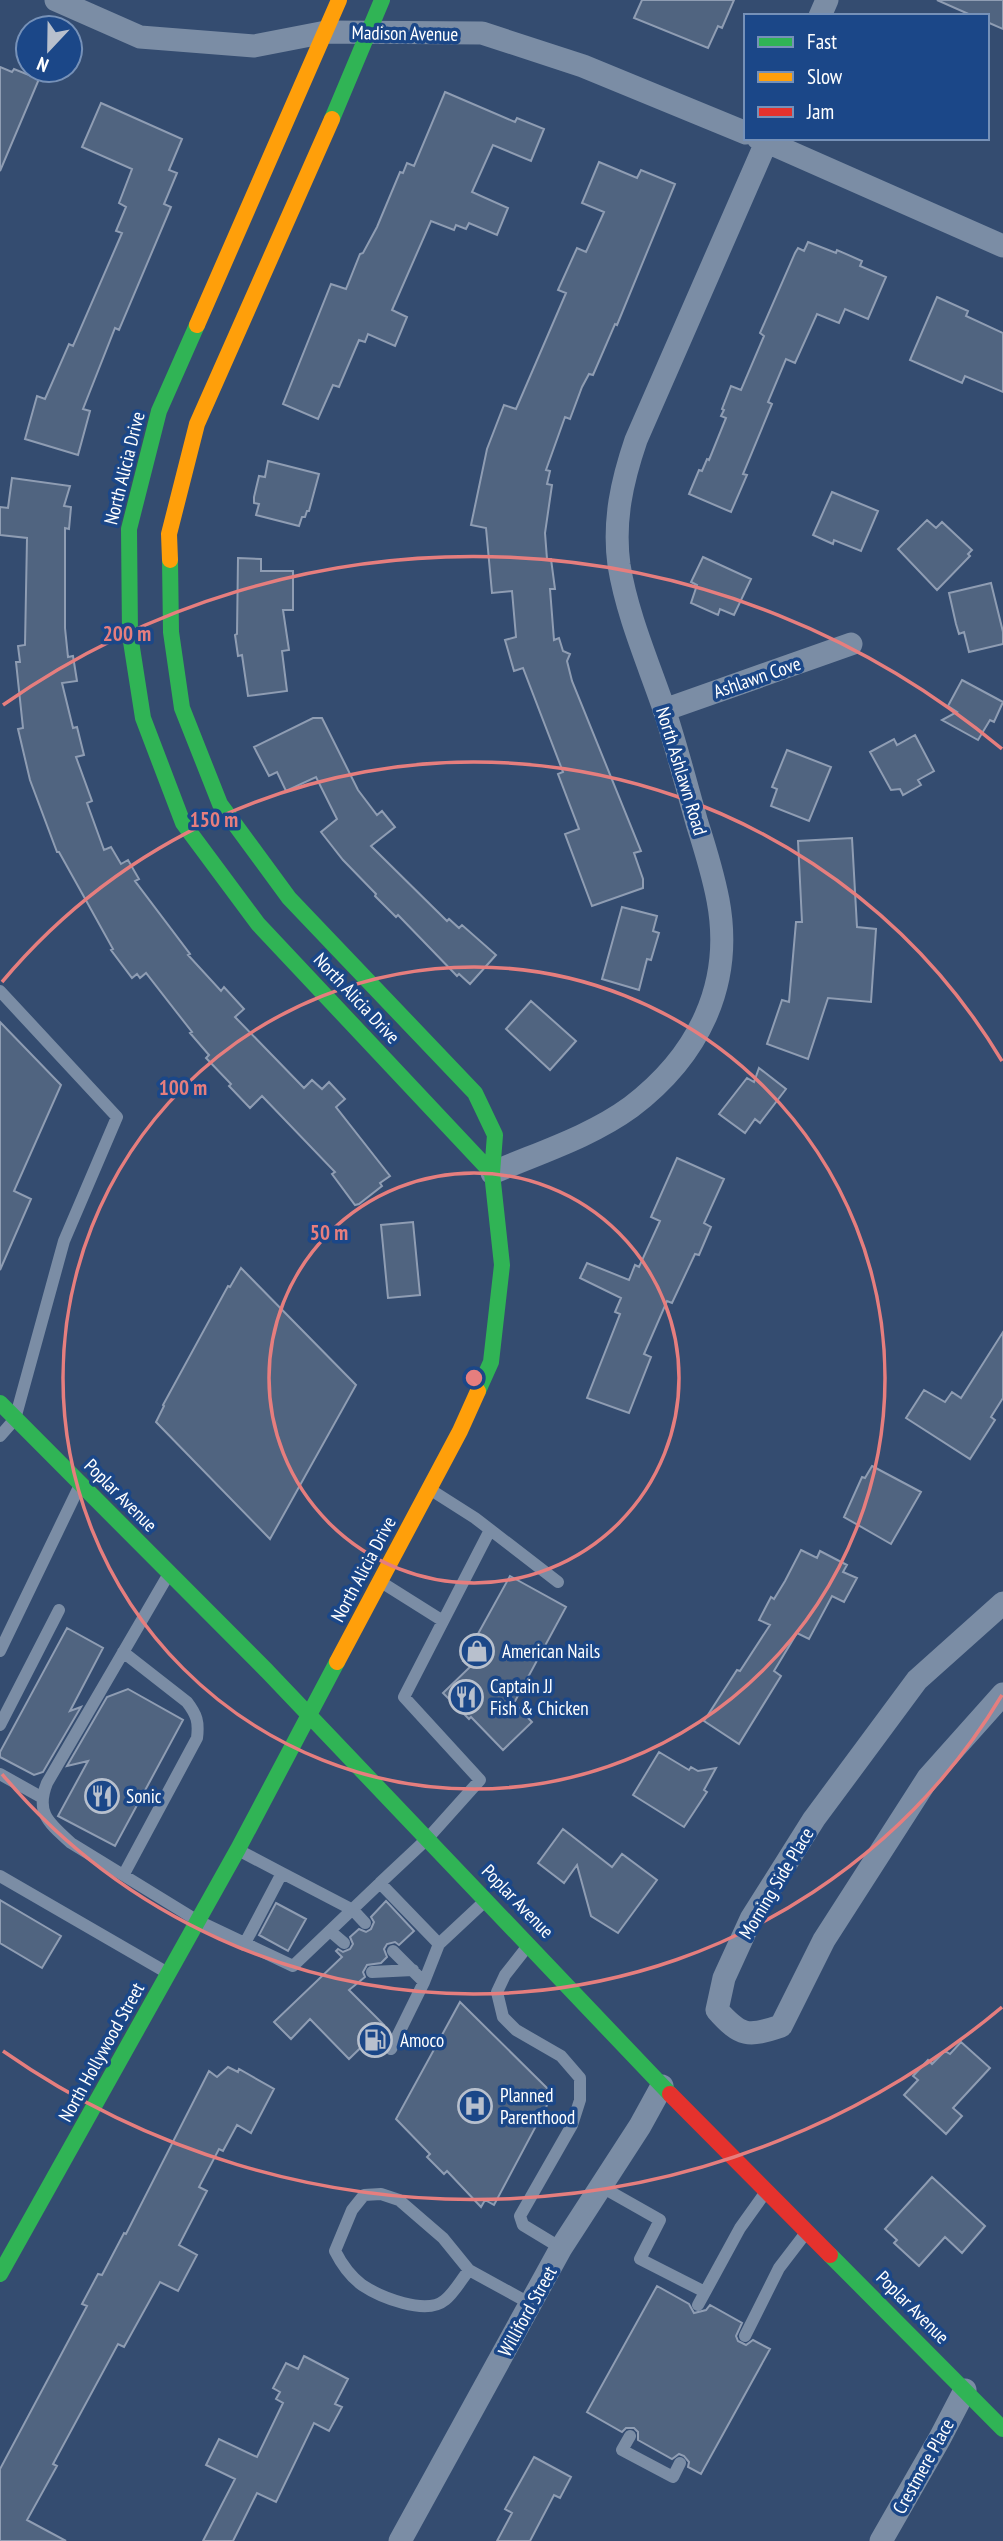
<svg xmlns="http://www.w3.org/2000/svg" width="1003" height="2541" viewBox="0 0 1003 2541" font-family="'PT Sans Narrow',sans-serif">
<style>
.building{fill:#506480;stroke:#8f9db3;stroke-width:2}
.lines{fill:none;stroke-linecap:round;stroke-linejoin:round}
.lane{stroke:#7b8da5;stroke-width:12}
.street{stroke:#7b8da5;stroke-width:23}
.fast{stroke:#30b455;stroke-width:16}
.slow{stroke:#ff9f0a;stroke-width:16}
.jam{stroke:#e5322d;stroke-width:16}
.ring{fill:none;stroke:#e67e7e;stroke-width:3.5}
.labels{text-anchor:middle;stroke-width:7;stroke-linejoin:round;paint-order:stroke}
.street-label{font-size:19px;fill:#fff;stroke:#1b4788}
.poi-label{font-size:19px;fill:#fff;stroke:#1b4788;text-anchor:start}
.centre{fill:#e67e7e;stroke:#1b4788;stroke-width:3.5}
.ring-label{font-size:21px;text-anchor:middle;font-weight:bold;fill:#e67e7e;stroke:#1b4788;stroke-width:7;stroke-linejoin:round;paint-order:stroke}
</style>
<rect width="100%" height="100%" fill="#344c70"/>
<!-- building -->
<path class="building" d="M642,0h92l-12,28 -4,-2 -10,22 -74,-30z
M937,0h66v29l-16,-7v-6h-14z
M0,67l12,5 2,-3 25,10 -39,92z
M445,92l70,30 2,-4 27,11 -13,32 -38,-16 -21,47 36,16 -11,27 -28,-12 -3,6 -10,-4 -2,5 -23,-9 -39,89 15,7 -12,29 -27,-12 -3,8 -6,-2 -20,47 -6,-2 -15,34 -35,-15 48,-120 15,5 14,-35 3,-1 14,-26 23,-55 3,1 4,-10 7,3z
M101,103l81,36 -13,31 8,3 -13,31 7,3 -52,123 -4,-2 -32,81 7,2 -12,44 -53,-16 12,-43 8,3 24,-55 4,2 49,-113 -6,-2 10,-24 -7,-4 13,-34 -50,-22z
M599,162l38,16 4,-8 34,14 -58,141 -2,-1 -22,51 -4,-1 -7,13 -12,32 -5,-2 -19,53 4,1 -3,13 5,1 -7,48 2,26h4l4,30h-5l4,51 5,-2 4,13 7,3 -3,7 5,20 69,170 -7,2 9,26v9l-51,18 -27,-72 14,-5 -21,-55 5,-2 -40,-104 -9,3 -9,-31 11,-3 -4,-46 -20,2 -6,-65 -15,-3 16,-76 17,-44 12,4 50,-116 -8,-3 19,-42 9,4 18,-40 -22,-9z
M808,242l28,11 1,-3 25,11 -2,5 26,11 -18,42 -23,-10 -6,14 -22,-9 -22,49 -9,-4 -18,43 4,2 -29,70 4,1 -16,37 -42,-18 10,-24 3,1 5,-12 2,1 17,-42 -5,-2 3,-6 -2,-1 9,-23 10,4 23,-54 -4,-3 35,-80 3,-5 6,3z
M937,297l31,14 -2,5 37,17v59l-38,-16 -3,7 -52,-23z
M268,461l51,13 -10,37h-2l-2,6h-3l-3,9 -43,-11 3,-11 -5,-1v-6l5,-21 6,1z
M12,478l58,8 -6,20 7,1 -2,22 -4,-1v100l3,29 5,-1 4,25 -15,2 11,45 4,-1 7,28 -8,2 16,44 -5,2 17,47 7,-3 10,17 7,-4 11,19 -4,2 55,73 -2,1 33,36 3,-4 20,22 -9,8 69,71 8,-8 10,9 7,-7 16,17 -9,8 54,69 -10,7 2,3 -23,18 -4,1 -23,-31 3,-2 -73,-76 -12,12 -21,-22 2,-2 -25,-26 3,-3 -19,-22 2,-1 -46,-59 -6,5 -3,-4 -5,4 -21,-28 2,-1 -25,-45 -29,-52h-2l-27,-72 -12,-51 5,-1 -7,-66h4l-2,-16 7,-1 2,-107 -27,-3v-28l8,1z
M832,492l46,19 -17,40 -27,-11 -1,4 -20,-9z
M927,520l9,8 6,-6 30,28 -4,4 2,2 -33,34 -39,-41z
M703,557l48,22 -17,36 -14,-6 -2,6 -27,-12 6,-18 -6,-3z
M238,558l23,1v12h32v39h-10l6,40 -7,1 5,40 -39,5 -6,-41 -4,1 -3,-21 2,-1z
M991,583l12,49v12l-34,8 -5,-20 -5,2 -3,-10 -7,-31z
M962,680l41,22 -9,20 -4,-2 -12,20 -36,-20 15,-8 -9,-6z
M313,718h9l36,72 19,25 5,-4 13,16 -24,19 76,75 2,-2 10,9 3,-3 34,30 -26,29 -11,-10 -2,2 -59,-61 -2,2 -21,-21 1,-2 -33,-34 -22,-28 16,-13 -21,-42 -30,14 -9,-19 -8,4 -15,-29z
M915,735l19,36 -16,9 3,5 -18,10 -3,-6 -9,1 -21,-38 24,-13 3,6z
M787,750l44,17 -22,54 -38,-15 6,-17 -5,-2z
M852,838l5,89 19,2 -5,73 -43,-4 -20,61 -41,-15 15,-44 7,2 7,-80h6l-4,-81z
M622,907l35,9 -4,15 6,2 -8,27 -4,-1 -8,31 -37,-11z
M531,1001l45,40 -26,29 -44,-41z
M0,1022l61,63 -47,106 17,8 -31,71z
M759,1068l27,21 -26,34 -5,-4 -10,14 -26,-19 28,-36 7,4z
M677,1158l47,21 -20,44 7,4 -12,28 -4,-1 -23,49 -5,-2 -23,53 7,3 -22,56 -42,-15 33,-84 -5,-2 6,-14 -41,-20 7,-15 42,17 6,-15 4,2 21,-46 -9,-4z
M413,1222l7,73 -32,3 -7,-73z
M241,1268l115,117 -86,154 -114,-117 8,-16 -1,-1 65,-119 2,1z
M1003,1332v66l-12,19 4,3 -25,39 -64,-41 18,-28 21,12 7,-10 9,6z
M872,1466l49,26 -30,52 -47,-27 18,-40 3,1z
M801,1550l16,8 3,-7 27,14 -4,7 14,6 -13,24 -12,-6 -23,43 -12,-6 -23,38 7,5 -42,68 -35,-23 33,-51 3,1 30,-46 -11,-5 12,-23 3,2 11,-18z
M510,1576l56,31 -52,96 18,19 -29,28 -32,-33 -2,2 -26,-26 28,-27 -8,-5z
M67,1628l36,20 -33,63 11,-4 -38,65 -9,3 -34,-18v-5z
M128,1689l55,31 -68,126 -57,-30 30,-55 -21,5 40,-69z
M659,1752l30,18 2,-3 7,4 18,-3 -12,22 3,2 -23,35 -51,-32z
M563,1829l49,38 10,-13 35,26 -39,53 -27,-17 -14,-51 -13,18 -26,-20z
M0,1900l61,36 -19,32 -42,-25z
M386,1901l28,30 -15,14 -4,-3 -8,2 -3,5 3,8 -6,6 -14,2 -4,7 2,5 -16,13 35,35 -35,34 -39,-40 -19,20 -17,-17 68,-65 -6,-6 2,-2 5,3 7,-3 3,-5 -3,-7 9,-8 7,3 5,-3 3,-7 -3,-5z
M276,1903l30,16 -18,32 -29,-16z
M460,2002l93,92 -59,111 -9,-5 -4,7 -34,-36 -3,3 -17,-17 3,-3 -34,-35z
M961,2042l29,26 -37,40 9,8 -16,18 -42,-39 14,-15 -5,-4 15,-16 4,4 13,-13 5,3z
M228,2067l10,5 1,-3 35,20 -23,44 -14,-8 -14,26 -4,-2 -20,38 8,4 -28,54 18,10 -19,36 -18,-9 -36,65 -6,-3 -65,120 4,2 -30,54 39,21h-66v-72l87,-163 -5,-2 16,-30 4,1 22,-42 2,1 83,-163 8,6z
M932,2177l53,49 -23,27 -17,-16 -26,29 -25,-23 3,-3 -12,-11z
M657,2286l32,18 5,9 12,-3 4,-5 32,18 -6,13 2,5 8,4 7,-5 17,9 -69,125 -13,-7 1,-5 -5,-6 -5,-2 -7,5 -34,-19v-8l-4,-4h-8l-4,4 -35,-20z
M304,2356l44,23 -13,25 7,3 -13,24 -15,-8 -38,79 -19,-9 -24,48h-30l32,-62 -29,-14 13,-26 38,18 26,-54 -7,-4 4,-7 -7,-4 13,-25 12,6z
M534,2457l37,20 -11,21 -6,-3 -24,46h-33l15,-28 -7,-4z"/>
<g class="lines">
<!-- lane -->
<path class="lane" d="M0,991l117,126 -53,124 -49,178 -15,17
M431,1490l44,28 83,64
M167,1577l-120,206c-12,30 2,40 24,60l127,78 95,45 87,-83 59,61 45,-42
M381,1582l62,39
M0,1651l79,-164
M123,1652l64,50c10,13 12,20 10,36l-73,136
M0,1725l59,-115
M0,1774l41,23
M240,1851l42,22 -38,72
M282,1873l71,37 12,13
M0,1876l166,96
M380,1883l48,-45 52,-58 -76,-83 86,-167
M330,1931l14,12
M527,1947l-22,28 -8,17 6,25 13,13 45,26 19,22v22l-8,25 -52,91 3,9 38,23
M393,1951l31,31
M372,1972l41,-2
M391,2049l33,-67 15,-38
M600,2186l60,34 -20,39 65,33
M469,2270c-8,10 -15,23 -24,30 -19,16 -65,-3 -83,-15 -12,-9 -21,-22 -27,-34l17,-41 12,-15 17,-1 18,6 44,38 26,32 62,34
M698,2305l42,-77 25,-35
M745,2336l34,-68 26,-34
M630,2436l-8,14 51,27 7,-14"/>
<!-- street -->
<path class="street" d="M56,0l84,37 114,9 72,-14 156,1 101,33 163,67
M820,16l7,-16
M758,138l245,108
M664,710l187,-66
M492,1173c46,-20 98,-36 139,-66 67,-51 103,-122 87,-207 -5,-26 -13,-52 -21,-77 -11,-39 -21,-78 -34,-117 -16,-46 -36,-92 -44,-141 -6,-44 3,-84 17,-125l132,-302
M1003,1603l-86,77 -103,139 -63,100 -27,59 -7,32c24,27 31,27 64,16l43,-86 104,-162 75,-84
M400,2541l161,-293 79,-122 22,-40
M881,2541l59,-103 25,-48"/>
<!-- fast -->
<path class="fast" d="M332,119l50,-119
M197,325l-38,86 -30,118 1,106 13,83 40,105 75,101 234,249
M170,560l1,72 11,76 38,96 69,94 186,195 20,42 -3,38 10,92 -11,97 -13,29
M0,1403l267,268 403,423
M830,2255l173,174
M0,2274l238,-425 99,-187"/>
<!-- slow -->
<path class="slow" d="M197,325l142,-325
M170,560l-1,-26 28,-110 135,-305
M337,1662l123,-231 18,-40"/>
<!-- jam -->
<path class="jam" d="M670,2094l160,161"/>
</g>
<!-- distance rings -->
<g class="ring">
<circle cx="474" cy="1378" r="205"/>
<circle cx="474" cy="1378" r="411"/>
<path d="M1002 1695A616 616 0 0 1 2 1774M2 982A616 616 0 0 1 1002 1061"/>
<path d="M1002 2007A821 821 0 0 1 3 2051M3 705A821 821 0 0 1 1002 749"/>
</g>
<!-- icons -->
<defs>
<g id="shop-ring" transform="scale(1.75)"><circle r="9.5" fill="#1b4788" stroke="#b8c0cd" stroke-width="1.5"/><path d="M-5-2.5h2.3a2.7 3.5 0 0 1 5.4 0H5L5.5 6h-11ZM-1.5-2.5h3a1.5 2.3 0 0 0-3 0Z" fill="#b8c0cd"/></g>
<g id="restaurant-ring" transform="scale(1.75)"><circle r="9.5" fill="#1b4788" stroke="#b8c0cd" stroke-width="1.5"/><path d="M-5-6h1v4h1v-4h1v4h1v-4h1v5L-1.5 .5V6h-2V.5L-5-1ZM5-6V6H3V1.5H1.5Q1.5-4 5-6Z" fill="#b8c0cd"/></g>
<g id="fuel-ring" transform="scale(1.75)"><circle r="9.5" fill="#1b4788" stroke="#b8c0cd" stroke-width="1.5"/><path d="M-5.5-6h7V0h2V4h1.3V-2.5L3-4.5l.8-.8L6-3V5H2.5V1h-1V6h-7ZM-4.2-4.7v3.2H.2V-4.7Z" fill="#b8c0cd"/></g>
<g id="hospital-ring" transform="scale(1.75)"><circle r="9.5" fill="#1b4788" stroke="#b8c0cd" stroke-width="1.5"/><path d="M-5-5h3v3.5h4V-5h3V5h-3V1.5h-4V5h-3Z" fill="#b8c0cd"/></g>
</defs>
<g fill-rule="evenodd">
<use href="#shop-ring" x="477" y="1651"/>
<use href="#restaurant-ring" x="466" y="1697"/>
<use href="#restaurant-ring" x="102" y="1796"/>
<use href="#fuel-ring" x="375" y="2040"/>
<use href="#hospital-ring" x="475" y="2106"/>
</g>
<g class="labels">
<!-- street labels -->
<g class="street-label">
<text transform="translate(405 33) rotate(1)" y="7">Madison Avenue</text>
<text transform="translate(124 468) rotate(-76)" y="7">North Alicia Drive</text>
<text transform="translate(757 677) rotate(-19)" y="7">Ashlawn Cove</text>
<text transform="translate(682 771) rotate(73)" y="7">North Ashlawn Road</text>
<text transform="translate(357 998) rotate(47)" y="7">North Alicia Drive</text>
<text transform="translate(121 1495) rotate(45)" y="7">Poplar Avenue</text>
<text transform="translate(363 1569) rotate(-62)" y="7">North Alicia Drive</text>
<text transform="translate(776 1883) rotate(-59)" y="7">Morning Side Place</text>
<text transform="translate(518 1901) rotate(46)" y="7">Poplar Avenue</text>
<text transform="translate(101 2052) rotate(-61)" y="7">North Hollywood Street</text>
<text transform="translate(913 2307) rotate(45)" y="7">Poplar Avenue</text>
<text transform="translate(527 2311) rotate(-61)" y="7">Williford Street</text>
<text transform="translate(923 2466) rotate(-61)" y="7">Crestmere Place</text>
</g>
<!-- poi labels -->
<g class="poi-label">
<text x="502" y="1658">American Nails</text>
<text x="490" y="1693">Captain JJ<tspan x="490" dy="22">Fish &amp; Chicken</tspan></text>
<text x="126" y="1803">Sonic</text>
<text x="400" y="2047">Amoco</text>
<text x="500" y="2102">Planned<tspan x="500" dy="22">Parenthood</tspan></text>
</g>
</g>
<circle cx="474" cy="1378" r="10" class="centre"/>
<g class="ring-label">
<text x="127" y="641">200 m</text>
<text x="214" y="827">150 m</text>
<text x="183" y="1095">100 m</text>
<text x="329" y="1240">50 m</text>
</g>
<!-- legend -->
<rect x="744" y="14" width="245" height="126" fill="#1b4788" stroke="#7691b8" stroke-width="2"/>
<rect x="758" y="37" width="35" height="10" fill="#30b455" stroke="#7691b8" stroke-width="2"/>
<text x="807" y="49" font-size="21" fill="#ffffff">Fast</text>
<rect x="758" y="72" width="35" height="10" fill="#ff9f0a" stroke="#7691b8" stroke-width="2"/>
<text x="807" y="84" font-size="21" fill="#ffffff">Slow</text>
<rect x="758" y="107" width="35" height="10" fill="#e5322d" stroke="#7691b8" stroke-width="2"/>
<text x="807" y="119" font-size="21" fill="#ffffff">Jam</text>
<!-- north arrow -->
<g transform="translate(49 49) rotate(202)"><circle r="33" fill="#1b4788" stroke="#7691b8" stroke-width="2"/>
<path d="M0-5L12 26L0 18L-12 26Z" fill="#b8c0cd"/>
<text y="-10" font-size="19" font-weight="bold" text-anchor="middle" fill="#ffffff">N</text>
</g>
</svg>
